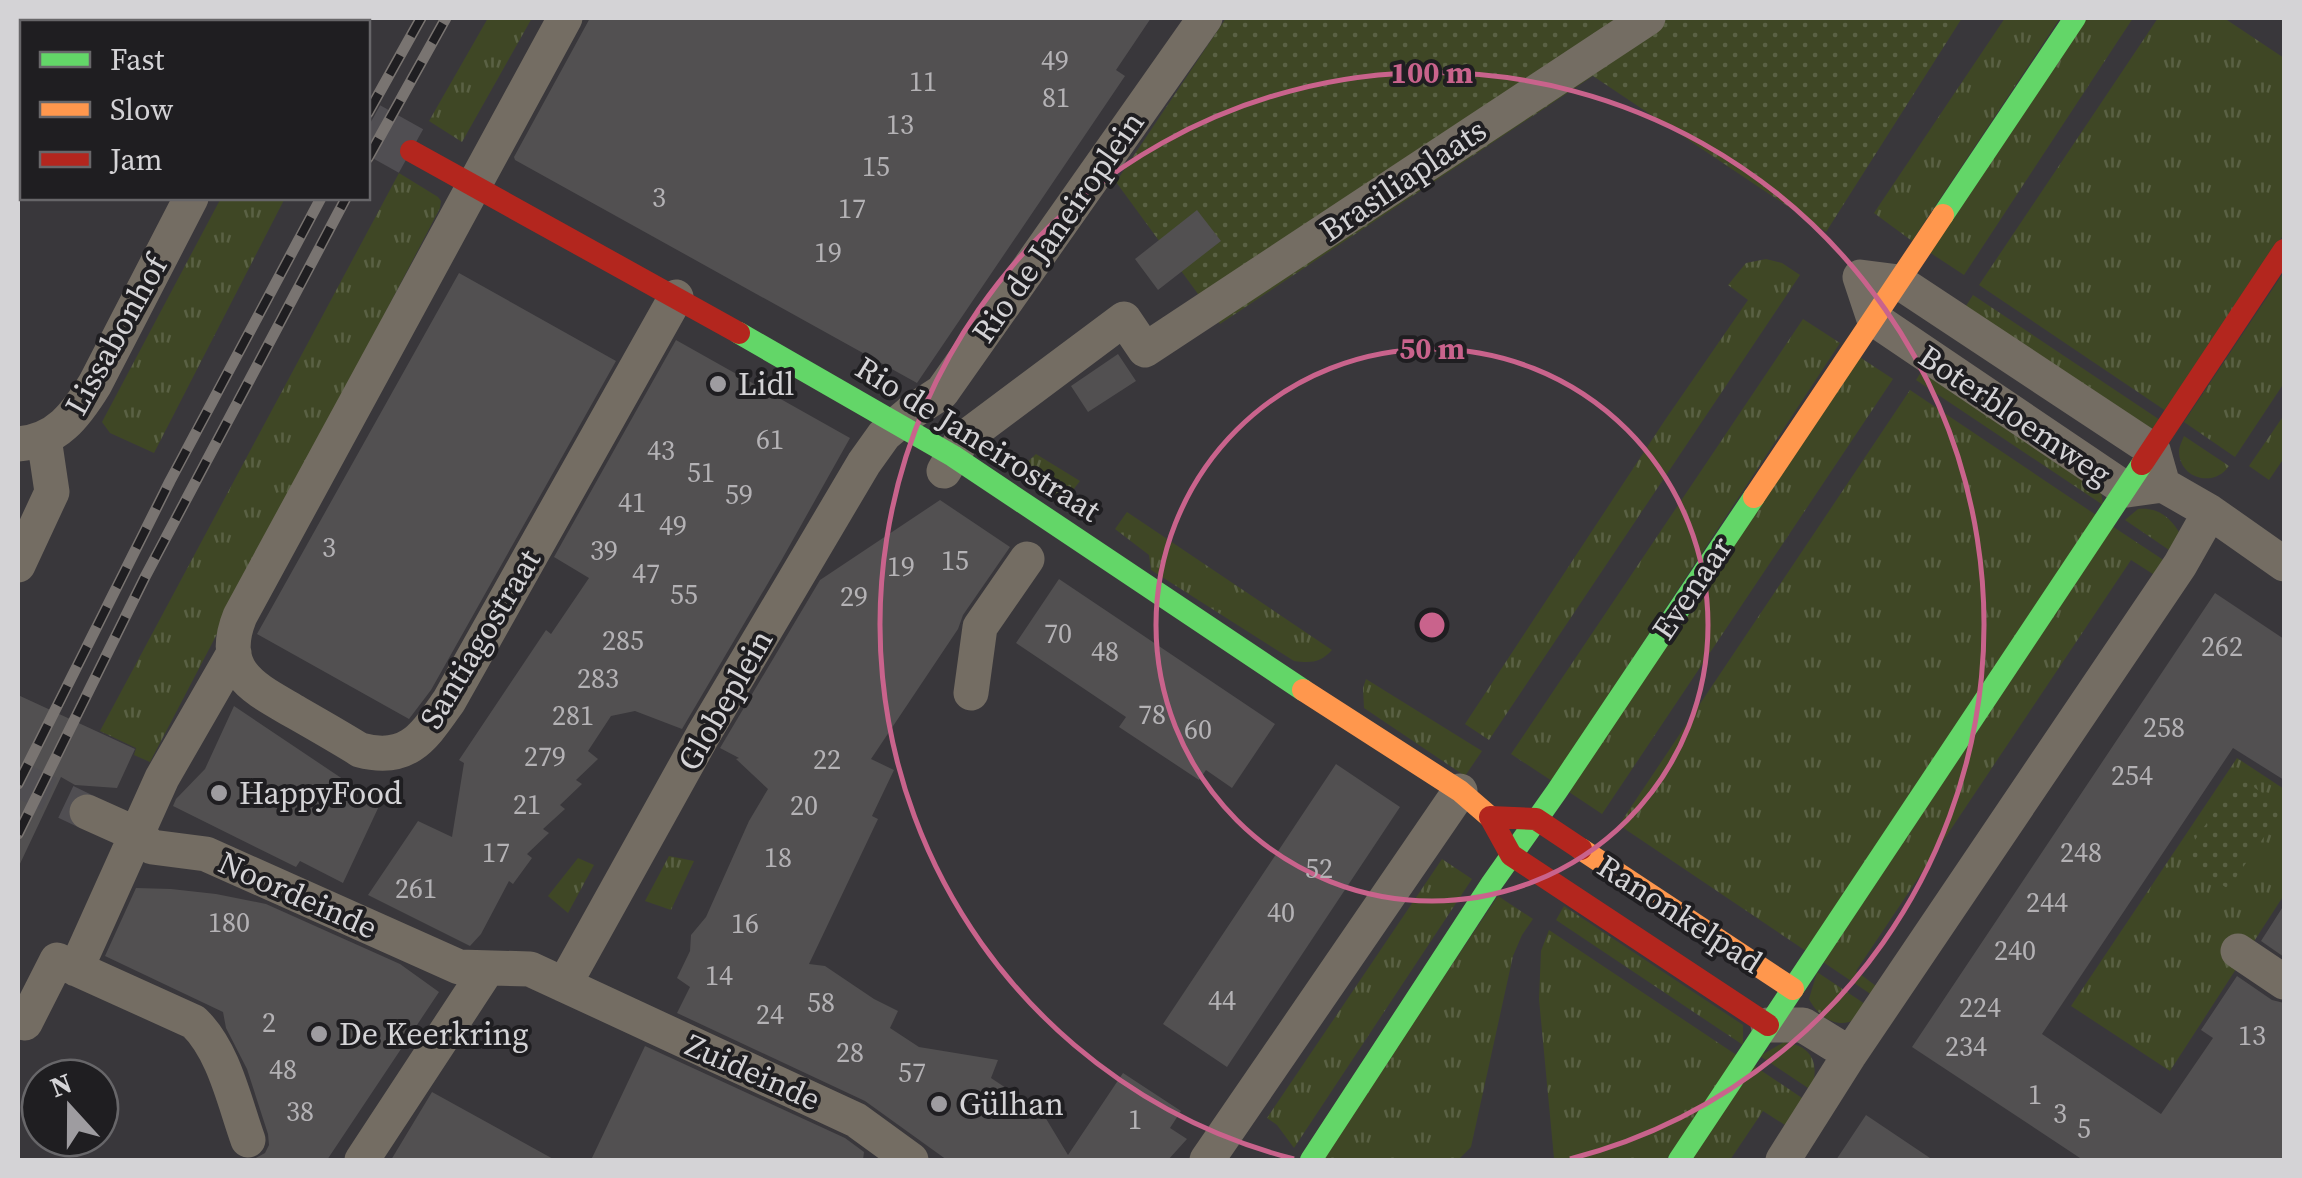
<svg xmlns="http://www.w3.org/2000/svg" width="2302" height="1178" viewBox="0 0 2302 1178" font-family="'Source Serif 4',serif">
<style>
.grass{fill:url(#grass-tufts)}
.park{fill:url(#park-dots)}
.building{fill:#525051}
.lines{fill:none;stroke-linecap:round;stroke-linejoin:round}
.street-tunnel{stroke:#504e52;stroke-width:35;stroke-dasharray:35 18;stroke-linecap:butt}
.secondary-tunnel{stroke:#504e52;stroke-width:50;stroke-dasharray:50 25;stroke-linecap:butt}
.street{stroke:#746d63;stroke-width:35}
.fast{stroke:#63d668;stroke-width:22}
.slow{stroke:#ff974d;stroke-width:22}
.jam{stroke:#b3261e;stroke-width:22}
.rail-casing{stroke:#797471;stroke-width:11}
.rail{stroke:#1f1e21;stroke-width:8;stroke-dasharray:22;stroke-linecap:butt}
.ring{fill:none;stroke:#c9638c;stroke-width:5}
.poi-dot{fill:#9e9ca0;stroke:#1f1e21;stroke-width:4}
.labels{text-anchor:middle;stroke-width:8;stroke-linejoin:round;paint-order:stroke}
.number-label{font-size:28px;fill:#b4b2b5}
.street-label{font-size:32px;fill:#d4d3d6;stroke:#1f1e21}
.poi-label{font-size:32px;fill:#d4d3d6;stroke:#1f1e21;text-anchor:start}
.centre{fill:#c9638c;stroke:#1f1e21;stroke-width:5}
.ring-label{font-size:30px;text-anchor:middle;font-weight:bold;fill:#c9638c;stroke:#1f1e21;stroke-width:8;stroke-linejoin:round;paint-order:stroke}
</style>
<defs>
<pattern id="grass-tufts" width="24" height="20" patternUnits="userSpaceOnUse" patternTransform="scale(2.5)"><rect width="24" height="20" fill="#3f4725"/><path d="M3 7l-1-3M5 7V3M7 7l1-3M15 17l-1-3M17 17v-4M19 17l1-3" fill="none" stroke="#5a6144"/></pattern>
<pattern id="park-dots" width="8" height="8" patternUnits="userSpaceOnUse" patternTransform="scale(2.5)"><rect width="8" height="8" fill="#3f4725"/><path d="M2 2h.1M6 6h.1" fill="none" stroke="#5a6144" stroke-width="1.8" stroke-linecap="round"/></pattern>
</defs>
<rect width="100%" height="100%" fill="#39373b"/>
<!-- grass -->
<path class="grass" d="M488,18h44l-70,124 -33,-21z
M2005,18h55l-148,223 -38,-28z
M2085,18h48l-169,257 -38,-25z
M2158,18h66l60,40v176l-118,177 -187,-126z
M399,173l39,24 3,4 -1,7 -290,554 -16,-7 2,-7 -36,-17z
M221,198h64l-131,255 -44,-20 -8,-11z
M1766,259l16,4 18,12 -311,465 -24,-16 200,-304 83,-120 -20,-15 18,-22z
M2284,272v111l-49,74 -51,-35z
M1973,295l187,125 -9,10 -187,-121z
M1803,319l37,24 -288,438 -41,-27z
M1858,356l35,23 -291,435 -36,-24z
M1925,366l175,117 3,22 -187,-125z
M1910,390l189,127 -293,434 -187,-126z
M2284,415v43l-15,22 -20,-14z
M2184,436l45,30c-15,22 -49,13 -50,-14 0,-5 3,-11 5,-16z
M1036,454l44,27 -11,14 -18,4 -37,-25z
M2138,509c19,-2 31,7 41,23l-7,20 -47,-32z
M1127,512l205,138c-12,13 -21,13 -38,11l-143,-91 -2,-15 -34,-26z
M2112,526l53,35 -9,15 -25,-16 -275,411 24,18 -5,8 -52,-35z
M1366,679l116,72 -17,25 -101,-68 -1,-20z
M2237,758l47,31v106l-114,176 -99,-65z
M669,856l25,5 -23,49 -26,-9z
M578,858l16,7 -26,48 -20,-17z
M1442,859l30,20 -178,269 -17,-23 -10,-7z
M1498,896l35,23 -11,16 -9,21 -42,191 -13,13h-137z
M1564,906l179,119v20l-187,-125z
M1549,930l189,126 -72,104h-114l2,-2 -15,-159 2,-48z
M1817,972l51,34c-5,6 -12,14 -19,16 -17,5 -33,-9 -40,-23z
M1784,1042c29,4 36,22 27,48l-51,-34z
M1753,1065l52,35 -17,27 -25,-16 -33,49h-40z"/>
<!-- park -->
<path class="park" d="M1226,18h736l-136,214 -233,-156 -373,248 -104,-142z
M2239,777l45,31 -56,81 -45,-32z"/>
<!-- building -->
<path class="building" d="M590,18h561l-35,52 9,6 -208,307 -402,-223 -1,-3z
M1197,210l24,31 -63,49 -23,-31z
M459,273l157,88 -185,329 -22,29 -152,-85z
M676,340l174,98 -69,123 -99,168 -47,-18 -24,5 -23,35 10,8 -22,21 6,4 -22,21 5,4 -22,20 6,4 -22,21 5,4 -19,26 -4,-3 -28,53 -11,12 -102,-51 50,-74 34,16 12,-74 -5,-3 87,-130 5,4 38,-56 -35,-21z
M1118,354l18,27 -48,31 -17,-26z
M940,500l70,47 -47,68 -5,14 -87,130 23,11 -22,46 6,3 -69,145 16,2 49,33 24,12 -8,17 29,19 79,13 -7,18 51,34 26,43 55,-82 58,38 -11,17 17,11 -19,21h-221l-82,-59 -188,-88 13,-26 -13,-9 13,-27 1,-16 15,-18 43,-96 19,-32 -32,-30 3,-1 -19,-10 100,-168z
M1059,579l216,145 -43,64 -26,-18 -7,10 -80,-53 7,-10 -110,-74z
M2215,593l69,46v141l-51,-32 -191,286 119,80 52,-76 -12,-8 36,-54 35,24 12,3v157h-201l-171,-113z
M18,695l117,54 -18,39 -42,-3 -14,-8 -43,91z
M234,706l146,98 -37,79 -43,-22 -4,6 -123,-61 3,-7 29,-30z
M1336,764l64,43 -173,260 -64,-43z
M136,888l35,1 45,5 50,10 134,60 39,28 -112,168h-75l13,-7 4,-8 -1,-11 -21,-65 -21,-41 -3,-16 -118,-56z
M2284,905v52l-23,-16z
M645,1046l200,92 19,14 -1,8h-272z
M432,1092l123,68h-164z
M1866,1115l67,45h-97z"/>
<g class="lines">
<!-- street-tunnel -->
<path class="street-tunnel" d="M18,779l69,33"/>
<!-- secondary-tunnel -->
<path class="secondary-tunnel" d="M368,127l43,24"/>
<!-- street -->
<path class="street" d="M565,18l-325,598c-23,57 16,73 57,97 21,12 42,24 63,37 49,13 64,-14 89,-49l227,-404
M1860,277l39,5 254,168 10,35 -36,5 -253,-171z
M18,444c39,-3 58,-29 77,-60l96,-186
M944,471l18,-31 162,-121 21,31 503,-332
M2163,485l47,27 74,52
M18,565l34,-73 -8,-54
M971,693l9,-66 47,-68
M87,812l49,22 16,13 54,7 253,113 71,2 326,151 55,40
M2238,951l46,31
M76,969l86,-191 72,-125
M564,985l139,-250 161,-272 20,-28 26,-22 32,-21 263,-374
M18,1022l7,1 32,-63 137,62c30,29 40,79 54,118
M1768,1025h35l47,29
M362,1160l126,-192
M1207,1160l253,-369
M1783,1160l67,-106 330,-489 30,-53"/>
<!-- fast -->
<path class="fast" d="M1943,215l132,-197
M739,333l214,123 350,234
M1311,1160l181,-277 65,-92 197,-294
M1679,1160l463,-696"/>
<!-- slow -->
<path class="slow" d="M1754,497l189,-282
M1303,690l157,101 30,26
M1581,849l212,140"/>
<!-- jam -->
<path class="jam" d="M239,18l1,4
M411,151l328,182
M2142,464l142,-214
M1581,849l-45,-30 -46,-2 21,38 257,170"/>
<!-- rail casing -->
<g class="rail-casing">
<path id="rail" d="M368,113l53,-95
M368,158l78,-140
M18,784l152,-303 151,-283
M18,834l127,-257 201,-379"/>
</g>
<!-- rail -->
<use href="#rail" class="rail"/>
</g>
<!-- distance rings -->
<g class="ring">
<circle cx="1432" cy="625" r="276"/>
<path d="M1294 1159A552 552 0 1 1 1570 1159"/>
</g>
<!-- markers -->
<g class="poi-dot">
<circle cx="718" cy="384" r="10"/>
<circle cx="219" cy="793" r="10"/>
<circle cx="319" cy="1034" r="10"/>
<circle cx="939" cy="1104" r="10"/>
</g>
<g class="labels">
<!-- number labels -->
<g class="number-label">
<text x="1055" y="70">49</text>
<text x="923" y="91">11</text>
<text x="1056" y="107">81</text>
<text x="900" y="134">13</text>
<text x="876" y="176">15</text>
<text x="659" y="207">3</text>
<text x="852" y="218">17</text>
<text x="828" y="262">19</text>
<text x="770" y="449">61</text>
<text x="661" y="460">43</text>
<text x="701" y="482">51</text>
<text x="739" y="504">59</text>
<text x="632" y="512">41</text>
<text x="673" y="535">49</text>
<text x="329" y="557">3</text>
<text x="604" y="560">39</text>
<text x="955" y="570">15</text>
<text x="901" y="576">19</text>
<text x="646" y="583">47</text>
<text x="684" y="604">55</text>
<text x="854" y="606">29</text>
<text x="1058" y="643">70</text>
<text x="623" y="650">285</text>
<text x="2222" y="656">262</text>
<text x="1105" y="661">48</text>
<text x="598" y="688">283</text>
<text x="1152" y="724">78</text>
<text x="573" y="725">281</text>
<text x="2164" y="737">258</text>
<text x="1198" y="739">60</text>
<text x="545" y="766">279</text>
<text x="827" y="769">22</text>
<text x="2132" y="785">254</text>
<text x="527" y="814">21</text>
<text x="804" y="815">20</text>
<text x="496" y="862">17</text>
<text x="2081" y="862">248</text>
<text x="778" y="867">18</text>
<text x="1319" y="878">52</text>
<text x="416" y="898">261</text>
<text x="2047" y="912">244</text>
<text x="1281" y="922">40</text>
<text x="229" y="932">180</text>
<text x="745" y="933">16</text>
<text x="2015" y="960">240</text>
<text x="719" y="985">14</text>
<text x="1222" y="1010">44</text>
<text x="821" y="1012">58</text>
<text x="1980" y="1017">224</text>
<text x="770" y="1024">24</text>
<text x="269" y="1032">2</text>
<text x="2252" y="1045">13</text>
<text x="1966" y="1056">234</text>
<text x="850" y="1062">28</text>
<text x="283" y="1079">48</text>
<text x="912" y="1082">57</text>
<text x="2035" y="1104">1</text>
<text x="300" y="1121">38</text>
<text x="2060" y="1123">3</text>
<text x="1135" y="1129">1</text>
<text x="2084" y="1138">5</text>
</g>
<!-- street labels -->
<g class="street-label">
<text transform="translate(1403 180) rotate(-34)" y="11">Brasiliaplaats</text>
<text transform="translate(1058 227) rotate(-55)" y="11">Rio de Janeiroplein</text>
<text transform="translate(116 335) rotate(-61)" y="11">Lissabonhof</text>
<text transform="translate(2015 415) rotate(34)" y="11">Boterbloemweg</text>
<text transform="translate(978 439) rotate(32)" y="11">Rio de Janeirostraat</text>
<text transform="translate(1692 588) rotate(-56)" y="11">Evenaar</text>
<text transform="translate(480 639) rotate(-59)" y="11">Santiagostraat</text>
<text transform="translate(725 700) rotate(-60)" y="11">Globeplein</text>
<text transform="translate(298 895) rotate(24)" y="11">Noordeinde</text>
<text transform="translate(1680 914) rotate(33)" y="11">Ranonkelpad</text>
<text transform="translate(753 1072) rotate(24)" y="11">Zuideinde</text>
</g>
<!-- poi labels -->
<g class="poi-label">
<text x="738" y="395">Lidl</text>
<text x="239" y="804">HappyFood</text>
<text x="339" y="1045">De Keerkring</text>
<text x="959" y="1115">Gülhan</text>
</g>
</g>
<circle cx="1432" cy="625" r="15" class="centre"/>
<g class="ring-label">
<text x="1432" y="83">100 m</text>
<text x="1432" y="359">50 m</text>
</g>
<!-- border -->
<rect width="2302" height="1178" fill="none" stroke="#d4d3d6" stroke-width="40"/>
<!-- legend -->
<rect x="20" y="20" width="350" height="180" fill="#1f1e21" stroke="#676669" stroke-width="2.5"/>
<rect x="40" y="52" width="50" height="15" fill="#63d668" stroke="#676669" stroke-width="2.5"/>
<text x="110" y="70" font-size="30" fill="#d4d3d6">Fast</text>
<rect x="40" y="102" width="50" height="15" fill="#ff974d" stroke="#676669" stroke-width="2.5"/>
<text x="110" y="120" font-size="30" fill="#d4d3d6">Slow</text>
<rect x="40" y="152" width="50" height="15" fill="#b3261e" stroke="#676669" stroke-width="2.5"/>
<text x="110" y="170" font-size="30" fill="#d4d3d6">Jam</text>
<!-- north arrow -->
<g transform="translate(70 1108) rotate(339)"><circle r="48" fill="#1f1e21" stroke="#676669" stroke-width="2.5"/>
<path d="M0-8L18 38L0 25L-18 38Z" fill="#9e9ca0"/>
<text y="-15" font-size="28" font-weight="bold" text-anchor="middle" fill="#d4d3d6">N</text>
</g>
</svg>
